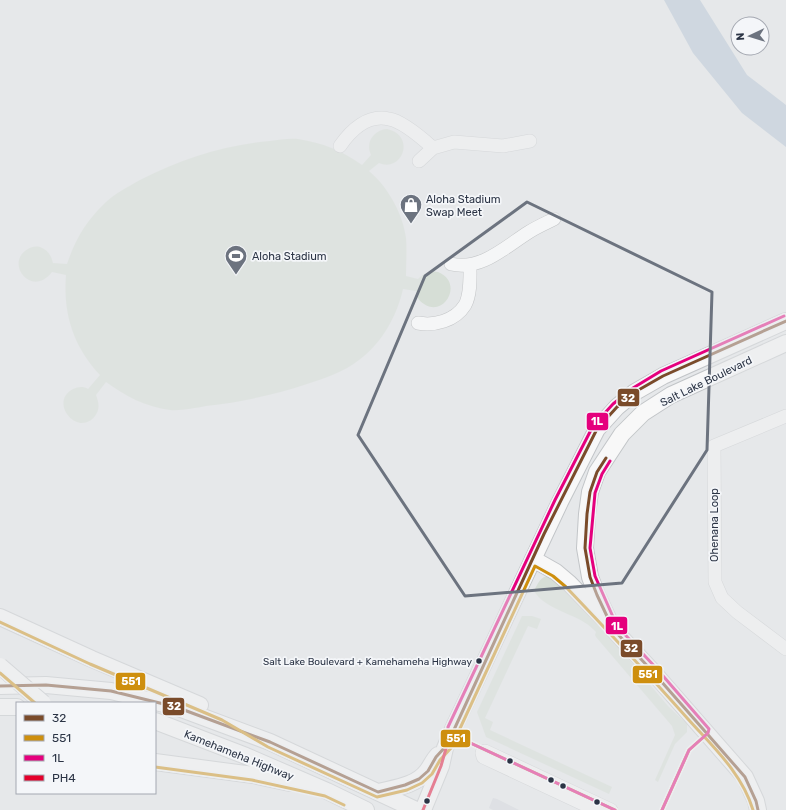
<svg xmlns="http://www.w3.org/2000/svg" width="786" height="810" viewBox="0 0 786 810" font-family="Rubik,sans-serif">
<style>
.built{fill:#d4d7dd}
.green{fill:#d6ded6}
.water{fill:#b4c4d5}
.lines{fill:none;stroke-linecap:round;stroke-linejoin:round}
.minor-casing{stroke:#c4c6c8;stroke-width:14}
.major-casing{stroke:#c2c5c8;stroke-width:18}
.minor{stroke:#f5f6f7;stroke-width:13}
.major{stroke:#f8f8f8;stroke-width:16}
.major-bridge-casing{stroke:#c2c5c8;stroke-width:18;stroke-linecap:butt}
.major-bridge{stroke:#f8f8f8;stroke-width:16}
.bus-1-casing{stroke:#f4f6f9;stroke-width:6}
.bus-2-casing{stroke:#f4f6f9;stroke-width:6}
.bus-3-casing{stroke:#f4f6f9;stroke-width:6}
.bus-4-casing{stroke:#f4f6f9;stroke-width:6}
.bus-1{stroke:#7a4b2a;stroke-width:3}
.bus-2{stroke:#ce8f0e;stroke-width:3}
.bus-3{stroke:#e5007d;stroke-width:3}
.bus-4{stroke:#e4002b;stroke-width:3}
.marked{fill:none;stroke:#6c737f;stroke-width:3;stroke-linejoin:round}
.bus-dot{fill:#2b3445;stroke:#f4f6f9;stroke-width:1.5}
.labels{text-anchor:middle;stroke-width:3.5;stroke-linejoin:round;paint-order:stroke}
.bus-label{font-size:10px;fill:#2b3445;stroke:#f4f6f9;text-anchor:end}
.poi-label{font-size:11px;fill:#2b3445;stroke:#f4f6f9;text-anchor:start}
.street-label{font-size:11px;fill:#2b3445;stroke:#f4f6f9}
.line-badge{stroke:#f4f6f9;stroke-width:1.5}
.badge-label{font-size:11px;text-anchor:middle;font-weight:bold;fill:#fff}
</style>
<rect width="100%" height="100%" fill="#e6e8ea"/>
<!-- built -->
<path class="built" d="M493,798l4,1 22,11h-26l-4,-2z"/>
<!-- green -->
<path class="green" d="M387,129c29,6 16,44 -8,34l-10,8c19,16 34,43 37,67 1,13 0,25 0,38l12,3c5,-5 13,-9 20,-7 26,10 7,46 -14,32 -5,-3 -8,-8 -8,-13l-13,-2c-6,27 -21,54 -44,71 -15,12 -34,18 -52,24 -33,11 -66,18 -101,22 -11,2 -25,5 -36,4 -24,-3 -45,-14 -64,-28l-10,13c3,8 4,14 -1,21 -17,22 -47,-14 -22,-27 5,-2 10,-3 15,0l12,-14c-27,-29 -37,-61 -34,-100l-14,-3c-21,27 -48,-10 -24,-23 3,-2 7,-3 12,-2 8,3 11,8 13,16l14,1c8,-24 19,-43 38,-61 10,-10 23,-16 35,-23 41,-21 84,-35 130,-39 9,-1 19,-3 28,-2 25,4 43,11 64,26l9,-10c-6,-13 3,-25 16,-26z
M550,575l43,42 75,89 19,18v8l-12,12 -17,38 -3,-2 20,-45 -3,-9 -76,-89 -1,-2 1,-3c-3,-3 -6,-6 -9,-8 -16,-11 -43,-16 -53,-33 4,-8 6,-14 16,-16z
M522,616h10l9,3 -4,10 -9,-3 -43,92 8,4 -3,8 122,57 -3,7 -123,-57 -9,-25z"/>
<!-- water -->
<path class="water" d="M664,0h36l47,75 39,30v42l-44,-34 -49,-60z"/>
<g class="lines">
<!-- minor casing -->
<g class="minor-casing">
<path id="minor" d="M340,146c11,-16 28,-32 49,-27 13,2 34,20 44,29
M419,161l14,-13 21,-6 49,4 27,-5
M451,264c30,7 54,-17 78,-32 8,-5 17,-9 25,-13
M418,323c16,3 37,-2 47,-18 6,-11 5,-28 5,-40
M786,416l-72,30 1,136 7,16 15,14 49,37
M596,810l-113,-53 -1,-4 3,-2 126,59"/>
</g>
<!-- major casing -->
<g class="major-casing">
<path id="major" d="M533,559l23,13 13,11 34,35
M0,617l92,42 108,46
M0,686l46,-1 65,6 65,16 94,35 146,68
M0,707h17
M155,721l91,35 81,35 39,19
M155,762l98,13 37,8
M378,792c16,-4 38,-6 49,-21 4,-5 6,-11 11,-16
M423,810l18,-44 4,-18 8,-19 107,-227 37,-73 20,-22 18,-15 28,-16 123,-55
M758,810l-2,-9 -11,-24 -92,-105 -40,-43 -16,-34 -7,-18 -5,-29 2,-34 3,-22 7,-20 25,-38 21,-21 28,-18 115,-52"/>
</g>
<!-- minor -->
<use href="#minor" class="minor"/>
<!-- major -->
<use href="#major" class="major"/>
<!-- major-bridge casing -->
<g class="major-bridge-casing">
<path id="major-bridge" d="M0,666l43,37"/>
</g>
<!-- major-bridge -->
<use href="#major-bridge" class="major-bridge"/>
<!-- bus-1 casing -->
<g class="bus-1-casing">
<path id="bus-1" d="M606,458l-9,14 -7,20 -3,22 -2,34 5,29 7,18 16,34 40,43 92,105 11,24 2,9
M0,686l46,-1 65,6 65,16 94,35 108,50 27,-7 14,-6 9,-8 8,-14 11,-12 97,-211 53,-105 20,-22 18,-15 28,-16 123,-55"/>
</g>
<!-- bus-2 casing -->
<g class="bus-2-casing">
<path id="bus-2" d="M0,622l90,42 132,56 46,27 109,50 30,-7 15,-7 10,-9 8,-14 11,-12 84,-182 18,10 13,11c41,43 82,87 122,132 25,28 54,54 65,91
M0,673l35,30
M451,734l164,76
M155,767l97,13 73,16 19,9
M662,810l27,-60 18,-16"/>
</g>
<!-- bus-3 casing -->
<g class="bus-3-casing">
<path id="bus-3" d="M610,461l-8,13 -7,19 -5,55 5,28 22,50 40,43 52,60 -1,4 -19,17 -27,60
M615,810l-164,-76 -3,-3v-4l107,-227 38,-74 20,-22 20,-16 28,-17 123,-55"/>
</g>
<!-- bus-4 casing -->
<g class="bus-4-casing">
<path id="bus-4" d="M423,810l18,-44 6,-21"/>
</g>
<!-- bus-1 -->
<use href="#bus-1" class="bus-1"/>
<!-- bus-2 -->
<use href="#bus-2" class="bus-2"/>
<!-- bus-3 -->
<use href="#bus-3" class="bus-3"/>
<!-- bus-4 -->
<use href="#bus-4" class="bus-4"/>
</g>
<!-- marked area -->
<path d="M0 0H786V810H0ZM527,202l185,90 -5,158 -85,133 -157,13 -107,-161 67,-159z" fill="#e6e8ea" fill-opacity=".55" fill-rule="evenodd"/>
<path class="marked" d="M527,202l185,90 -5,158 -85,133 -157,13 -107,-161 67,-159z"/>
<!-- icons -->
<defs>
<g id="shop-pin" transform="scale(1.15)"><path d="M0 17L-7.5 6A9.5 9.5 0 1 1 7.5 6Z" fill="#6c737f" stroke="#f4f6f9"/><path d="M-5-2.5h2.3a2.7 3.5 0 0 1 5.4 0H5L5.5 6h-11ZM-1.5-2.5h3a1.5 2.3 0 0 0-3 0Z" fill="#fff"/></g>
<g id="stadium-pin" transform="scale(1.15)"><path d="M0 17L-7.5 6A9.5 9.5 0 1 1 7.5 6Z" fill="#6c737f" stroke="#f4f6f9"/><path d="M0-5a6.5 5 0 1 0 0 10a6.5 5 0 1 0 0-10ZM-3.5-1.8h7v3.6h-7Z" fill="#fff"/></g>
</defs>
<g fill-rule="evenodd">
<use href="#shop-pin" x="411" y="205"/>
<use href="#stadium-pin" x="236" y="256"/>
</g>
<!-- markers -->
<g class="bus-dot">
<circle cx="479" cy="661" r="3.5"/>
<circle cx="510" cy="761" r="3.5"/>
<circle cx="551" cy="780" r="3.5"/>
<circle cx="563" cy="786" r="3.5"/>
<circle cx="427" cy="801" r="3.5"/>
<circle cx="597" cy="802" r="3.5"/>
</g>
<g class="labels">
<!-- bus labels -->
<g class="bus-label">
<text x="472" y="665">Salt Lake Boulevard + Kamehameha Highway</text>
</g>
<!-- poi labels -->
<g class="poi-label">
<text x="426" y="203">Aloha Stadium<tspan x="426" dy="13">Swap Meet</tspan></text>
<text x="252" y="260">Aloha Stadium</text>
</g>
<!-- street labels -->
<g class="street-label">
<text transform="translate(706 381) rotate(-26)" y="4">Salt Lake Boulevard</text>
<text transform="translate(714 525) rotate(-90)" y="4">Ohenana Loop</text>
<text transform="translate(239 755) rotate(22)" y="4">Kamehameha Highway</text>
</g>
</g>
<g class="line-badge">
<rect x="617" y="388" width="23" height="19" rx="4" fill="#7a4b2a"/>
<rect x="586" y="412" width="23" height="19" rx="4" fill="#e5007d"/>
<rect x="605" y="616" width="23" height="19" rx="4" fill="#e5007d"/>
<rect x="620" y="639" width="23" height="19" rx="4" fill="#7a4b2a"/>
<rect x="632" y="665" width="31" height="19" rx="4" fill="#ce8f0e"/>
<rect x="115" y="672" width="31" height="19" rx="4" fill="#ce8f0e"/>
<rect x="162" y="697" width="23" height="19" rx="4" fill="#7a4b2a"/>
<rect x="440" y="729" width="31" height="19" rx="4" fill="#ce8f0e"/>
</g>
<g class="badge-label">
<text x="628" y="402">32</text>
<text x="597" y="425">1L</text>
<text x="617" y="630">1L</text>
<text x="631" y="652">32</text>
<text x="648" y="678">551</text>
<text x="131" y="685">551</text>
<text x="174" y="710">32</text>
<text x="456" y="742">551</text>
</g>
<!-- legend -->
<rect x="16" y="702" width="140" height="92" fill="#f4f6f9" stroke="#a4a8b1"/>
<rect x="24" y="715" width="20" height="6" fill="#7a4b2a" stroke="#a4a8b1"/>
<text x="52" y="722" font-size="12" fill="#2b3445">32</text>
<rect x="24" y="735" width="20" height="6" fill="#ce8f0e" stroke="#a4a8b1"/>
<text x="52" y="742" font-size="12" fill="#2b3445">551</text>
<rect x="24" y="755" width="20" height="6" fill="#e5007d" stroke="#a4a8b1"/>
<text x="52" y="762" font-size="12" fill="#2b3445">1L</text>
<rect x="24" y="775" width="20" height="6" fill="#e4002b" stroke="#a4a8b1"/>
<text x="52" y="782" font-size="12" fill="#2b3445">PH4</text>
<!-- north arrow -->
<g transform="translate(750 36) rotate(266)"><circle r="19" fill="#f4f6f9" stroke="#a4a8b1"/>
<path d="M0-3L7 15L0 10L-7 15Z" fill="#6c737f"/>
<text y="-6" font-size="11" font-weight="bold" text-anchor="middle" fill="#2b3445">N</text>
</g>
</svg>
